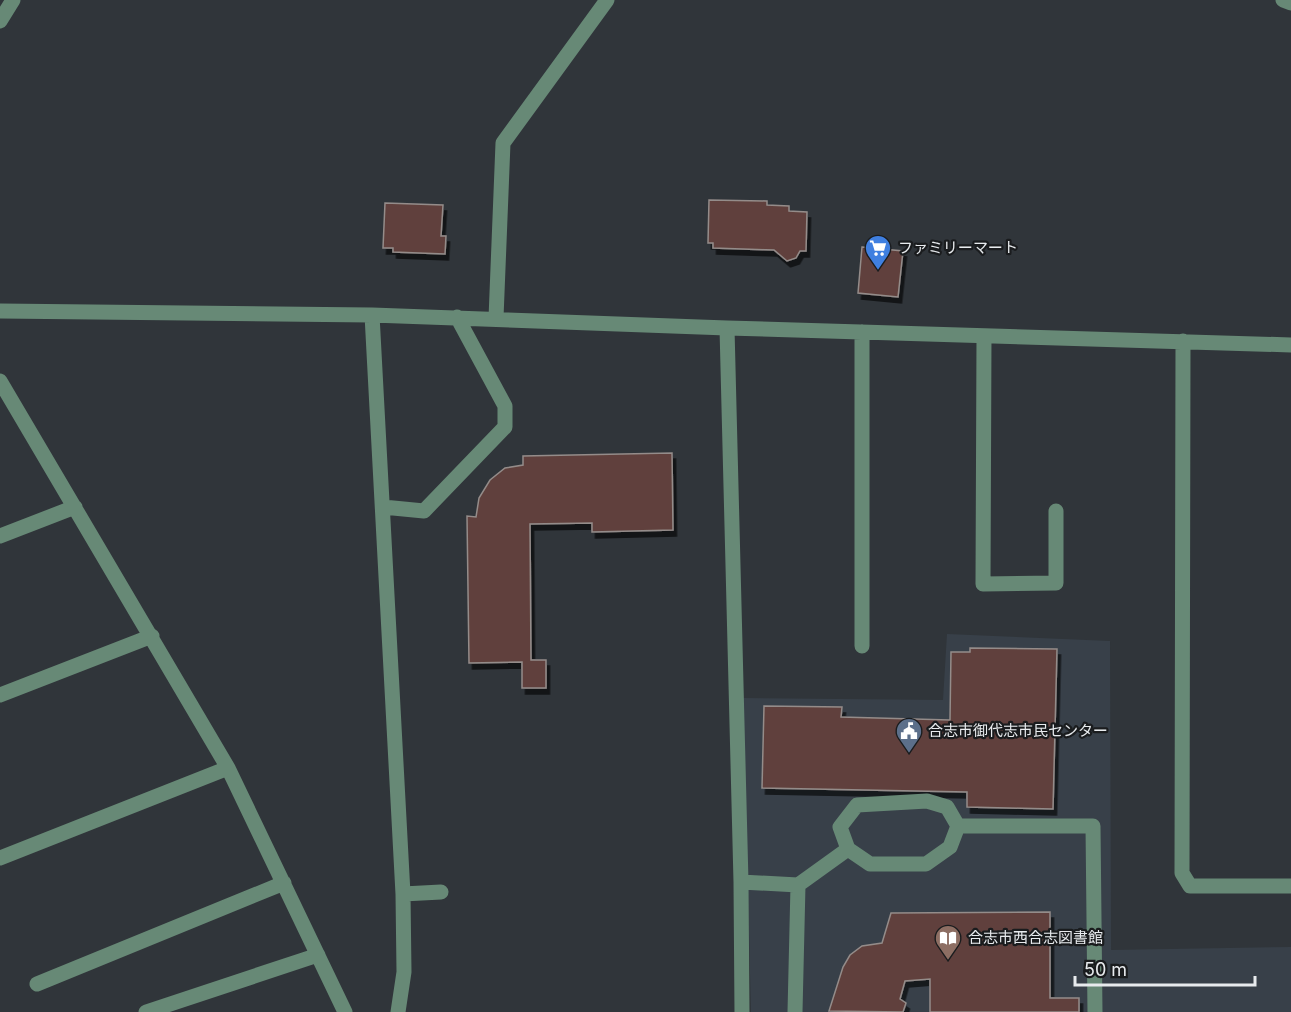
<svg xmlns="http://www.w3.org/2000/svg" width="1291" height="1012" viewBox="0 0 1291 1012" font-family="Inter,'Noto Sans JP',sans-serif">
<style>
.built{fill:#384049}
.building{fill:#60413c;stroke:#948c8a;stroke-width:1.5;filter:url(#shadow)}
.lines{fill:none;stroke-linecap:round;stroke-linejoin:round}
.minor{stroke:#678976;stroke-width:15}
.labels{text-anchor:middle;stroke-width:4.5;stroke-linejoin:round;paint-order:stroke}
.poi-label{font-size:15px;fill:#e8ebee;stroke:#1a1c1e;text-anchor:start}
</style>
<defs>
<filter id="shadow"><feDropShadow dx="3.5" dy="6" stdDeviation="0" flood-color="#0009"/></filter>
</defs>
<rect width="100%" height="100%" fill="#30353a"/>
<!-- built -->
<path class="built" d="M947,634l163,7 1,309 180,-3v65h-540l-8,-314 200,2z"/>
<!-- building -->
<path class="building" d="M709,200l58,1v4l22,1v5l18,1 -1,39h-6l-4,7 -9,3 -13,-11 -61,-2v-5h-5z
M385,203l58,2 -2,31h5l-1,18 -52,-2v-4h-10z
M862,247l41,4 -5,46 -40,-4z
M672,453l1,77 -81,2v-9l-62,1 1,136h15v28h-24v-26l-53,1 -2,-147 9,1 3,-19 11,-18 15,-12 18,-3v-9z
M970,648l87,1 -4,160 -86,-2v-15l-205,-4 2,-82 78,1 -1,10 109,3 1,-68h19z
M1050,912v86h29v14h-149v-33l-25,2 -5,18 6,4 -3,9 -74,-1 14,-44 7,-12 12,-9 20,-3 9,-30z"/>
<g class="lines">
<!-- minor -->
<path class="minor" d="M1283,0l8,3
M0,21l13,-21
M0,311l372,4 355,13 564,17
M372,315l31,579 1,78 -6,40
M496,318l7,-175 104,-143
M727,328l14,554 1,130
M984,336l-1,248 73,-1v-72
M1183,341l-1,532 8,13h101
M0,381l228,387 117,244
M383,507l41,4 81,-84v-21l-48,-89
M0,536l75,-29
M862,646v-314
M0,695l152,-59
M927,801l20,6 11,19 -8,21 -24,17h-56l-22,-15 -8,-22 17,-22z
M958,826h135l2,186
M0,858l228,-90
M741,882l57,3 50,-36
M403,894l38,-2
M37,984l247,-101
M146,1012l172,-57
M795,1012l3,-127"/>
</g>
<!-- icons -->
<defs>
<g id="supermarket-pin" transform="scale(1.35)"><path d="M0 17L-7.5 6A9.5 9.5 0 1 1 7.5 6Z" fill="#3f7fe0" stroke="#1a1c1e"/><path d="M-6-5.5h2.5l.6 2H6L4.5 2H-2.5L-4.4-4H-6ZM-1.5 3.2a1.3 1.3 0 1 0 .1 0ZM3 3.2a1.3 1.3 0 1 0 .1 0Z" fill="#fff"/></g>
<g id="civic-pin" transform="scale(1.35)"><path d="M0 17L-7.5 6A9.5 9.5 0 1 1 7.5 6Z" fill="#5c6f8a" stroke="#1a1c1e"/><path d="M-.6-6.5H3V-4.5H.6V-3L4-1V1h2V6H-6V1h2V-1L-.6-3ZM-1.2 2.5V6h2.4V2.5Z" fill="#fff"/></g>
<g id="library-pin" transform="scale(1.35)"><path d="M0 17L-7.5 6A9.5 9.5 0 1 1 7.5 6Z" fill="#8d6e63" stroke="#1a1c1e"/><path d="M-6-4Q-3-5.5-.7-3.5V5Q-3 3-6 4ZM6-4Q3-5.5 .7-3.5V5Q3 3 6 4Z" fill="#fff"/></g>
</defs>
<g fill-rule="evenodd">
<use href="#supermarket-pin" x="878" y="248"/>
<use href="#civic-pin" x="909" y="731"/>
<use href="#library-pin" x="948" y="938"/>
</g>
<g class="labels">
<!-- poi labels -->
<g class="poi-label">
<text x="898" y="253">ファミリーマート</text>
<text x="928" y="736">合志市御代志市民センター</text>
<text x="968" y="943">合志市西合志図書館</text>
</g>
</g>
<!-- scale -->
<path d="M1075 976v9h180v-9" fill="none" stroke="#e8ebee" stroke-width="3"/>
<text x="1084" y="976" font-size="18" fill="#e8ebee" stroke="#1a1c1e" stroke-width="4.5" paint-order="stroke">50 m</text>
</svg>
